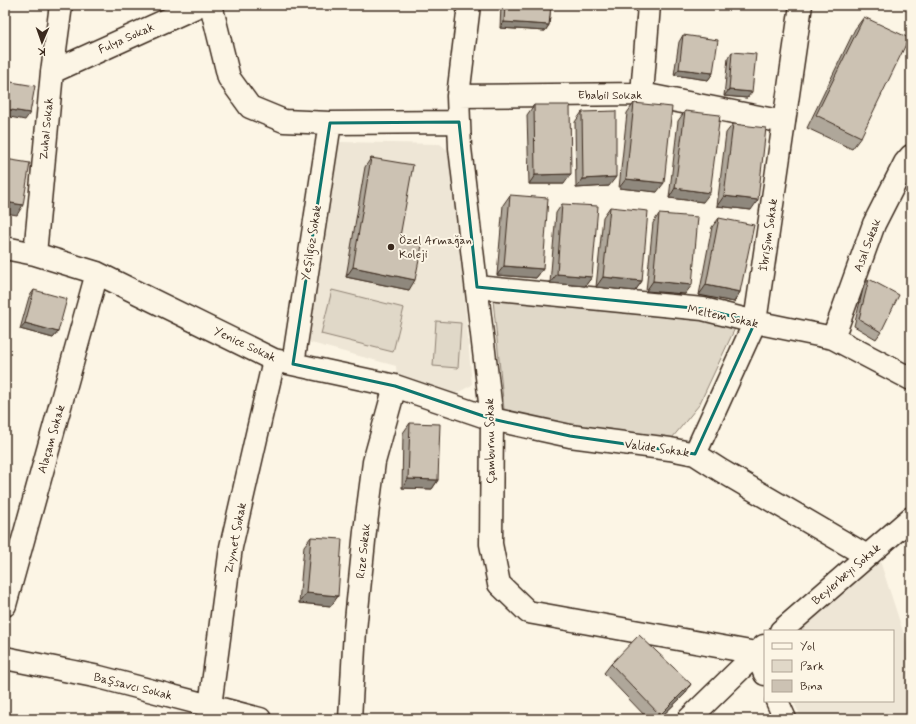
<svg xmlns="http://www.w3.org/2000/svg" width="916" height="724" viewBox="0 0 916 724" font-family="Mynerve,sans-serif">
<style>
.built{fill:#eee6d6}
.green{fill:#e0d8c8;stroke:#8e8173}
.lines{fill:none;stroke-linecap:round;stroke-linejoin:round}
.minor-casing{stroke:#3b2a1e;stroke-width:25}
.minor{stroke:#fcf5e5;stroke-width:22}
.wall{fill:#afa79a;stroke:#3b2a1e}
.shaded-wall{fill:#8f887d;stroke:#3b2a1e}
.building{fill:#ccc2b3;stroke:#3b2a1e}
.marked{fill:none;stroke:#0f766e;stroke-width:3;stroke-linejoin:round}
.poi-dot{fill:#3b2a1e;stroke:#fcf5e5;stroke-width:1.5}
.labels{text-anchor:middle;stroke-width:4;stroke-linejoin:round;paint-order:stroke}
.street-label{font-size:12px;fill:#3b2a1e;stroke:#fcf5e5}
.poi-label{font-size:12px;fill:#3b2a1e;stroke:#fcf5e5;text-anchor:start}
</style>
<rect width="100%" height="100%" fill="#fcf5e5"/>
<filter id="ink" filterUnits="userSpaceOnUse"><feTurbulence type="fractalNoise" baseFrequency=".025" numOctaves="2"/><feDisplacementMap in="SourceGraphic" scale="8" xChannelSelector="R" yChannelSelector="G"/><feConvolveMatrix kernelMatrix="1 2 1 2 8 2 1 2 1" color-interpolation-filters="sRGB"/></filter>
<g filter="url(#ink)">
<!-- built -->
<path class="built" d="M340,142l100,2 12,10 20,231 -17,9 -58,-16 -1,-12 -92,-25z
M879,558l32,98v63h-109l-9,-18h100v-70h-98z"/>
<!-- green -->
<path class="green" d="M332,290l72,18 -11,44 -72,-18z
M493,300l244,24 -38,81 -31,38 -163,-24z
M436,321l25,2 -3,45 -25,-2z"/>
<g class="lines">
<!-- minor casing -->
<g class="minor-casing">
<path id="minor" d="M211,5l18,73 21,29 34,14 46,2 129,-1
M469,5l-11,91 2,52 32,271 -1,125 8,40 29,28 228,41 9,21
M52,72l148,-67
M642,94l7,-89
M458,96l184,-2 142,28
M5,248l30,6 62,19 177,87 121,26 97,33 78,17 100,13 25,5 25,16 147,86
M35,254l17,-182 9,-67
M477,287l226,22 52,13 78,16 78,41
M833,338l41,-114 31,-61 6,-7
M293,364l37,-241
M695,454l60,-132 46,-317
M5,605l92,-332
M781,631l130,-113
M5,658l94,19 161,42
M777,701l8,18
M209,719l1,-13 21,-159 43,-187
M350,719l5,-89 10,-99 9,-69 21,-76
M689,719l75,-73"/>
</g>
<!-- minor -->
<use href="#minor" class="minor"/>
</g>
<!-- wall -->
<path class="wall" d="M501,5h50l-2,20 -4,6 -45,-3z
M864,17l-3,120 -9,12 -45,-21 48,-99z
M683,35l30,38 -5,7 -34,-5 5,-33z
M732,52l15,46 -23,-2 4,-38z
M634,103l23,89 -38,-4 8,-75z
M534,105l30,79h-35l-2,-69z
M685,111l18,91 -34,-4 9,-77z
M582,112l27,74 -33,2 -1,-66z
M733,124l18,86 -34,-4 9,-73z
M371,158l28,84 10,48 -63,-13 19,-110z
M510,195l33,74 -7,9 -39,-3 6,-70z
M562,204l30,73 -7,9 -35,-3 6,-70z
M610,207l32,74 -7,10 -39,-4 7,-70z
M659,214l26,80 -39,-3 7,-68z
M719,218l21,74 -6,10 -35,-7 13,-68z
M869,279l12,53 -5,7 -22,-13 10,-41z
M34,290l24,42 -5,6 -33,-9 9,-32z
M410,423l28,57 -6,9 -30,-1 1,-55z
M311,537l27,59 -7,10 -32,-3 5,-57z
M611,664l74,30 -26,25h-11l-44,-46z"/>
<!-- shaded-wall -->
<path class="shaded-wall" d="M504,22l45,3 -4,6 -45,-3z
M679,69l34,4 -5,7 -34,-5z
M729,90l23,2 -5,6 -23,-2z
M5,109l25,4 -5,7 -20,-4z
M571,174l-7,10h-35l6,-9z
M616,177l-7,9 -33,2 7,-9z
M626,179l38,4 -7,9 -38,-4z
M675,188l35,5 -7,9 -34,-4z
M724,196l34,4 -7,10 -34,-4z
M5,202l18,3 -6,10 -12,-2z
M504,266l39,3 -7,9 -39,-3z
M353,267l62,13 -6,10 -63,-13z
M557,274l35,3 -7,9 -35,-3z
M603,277l39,4 -7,10 -39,-4z
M653,281l39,4 -7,9 -39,-3z
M706,285l34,7 -6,10 -35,-7z
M25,323l33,9 -5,6 -33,-9z
M408,479l30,1 -6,9 -30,-1z
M306,593l32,3 -7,10 -32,-3z
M691,684l-6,10 -26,25h-2l3,-4z"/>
<!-- building -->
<path class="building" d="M505,5h46l-2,20 -45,-3z
M864,17l45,21 -48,99 -45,-22z
M683,35l35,5 -5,33 -34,-4z
M732,52l24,2 -4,38 -23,-2z
M5,81l30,5 -5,27 -25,-4z
M634,103l38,4 -8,76 -38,-4z
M534,105h36l1,69 -36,1z
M616,111v66l-33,2 -1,-67z
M685,111l35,4 -10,78 -35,-5z
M733,124l33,4 -8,72 -34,-4z
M371,158l42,7 -14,77 23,3 -7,35 -62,-13z
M5,159l25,4 -7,42 -18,-3z
M510,195l38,3 -5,71 -39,-3z
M562,204l36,2 -6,71 -35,-3z
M610,207l38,4 -6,70 -39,-4z
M659,214l39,3 -6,68 -39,-4z
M719,218l35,7 -14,67 -34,-7z
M869,279l30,16 -18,37 -22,-13z
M34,290l33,9 -9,33 -33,-9z
M410,423l30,1 -2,56 -30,-1z
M311,537l31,2 -4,57 -32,-3z
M639,635l52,49 -31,31 -49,-51z"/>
</g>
<!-- marked area -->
<path class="marked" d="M459,122l18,165 226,22 52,13 -60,132 -125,-18 -78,-17 -97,-33 -102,-22 37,-241z"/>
<!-- markers -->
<circle class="poi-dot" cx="391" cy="247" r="4"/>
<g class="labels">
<!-- street labels -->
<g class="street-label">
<text transform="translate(126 38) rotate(-24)" y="4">Fulya Sokak</text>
<text x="610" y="99">Ebabil Sokak</text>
<text transform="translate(46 129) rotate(-85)" y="4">Zuhal Sokak</text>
<text transform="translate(768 235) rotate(-82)" y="4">İbrişim Sokak</text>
<text transform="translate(311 243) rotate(-81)" y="4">Yeşilgöz Sokak</text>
<text transform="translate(867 245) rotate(-69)" y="4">Asal Sokak</text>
<text transform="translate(723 316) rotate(12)" y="4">Meltem Sokak</text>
<text transform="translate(245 344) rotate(25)" y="4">Yenice Sokak</text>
<text transform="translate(51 439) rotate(-74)" y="4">Alaçam Sokak</text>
<text transform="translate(490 441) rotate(-91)" y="4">Çamburnu Sokak</text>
<text transform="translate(657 448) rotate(8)" y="4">Valide Sokak</text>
<text transform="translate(235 538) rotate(-79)" y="4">Ziynet Sokak</text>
<text transform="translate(363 551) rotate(-84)" y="4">Rize Sokak</text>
<text transform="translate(846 574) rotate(-41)" y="4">Beylerbeyi Sokak</text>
<text transform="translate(133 686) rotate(14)" y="4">Başsavcı Sokak</text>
</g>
<!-- poi labels -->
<g class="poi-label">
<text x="399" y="244">Özel Armağan<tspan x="399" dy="14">Koleji</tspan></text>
</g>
</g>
<!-- margin -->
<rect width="916" height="724" fill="none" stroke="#fcf5e5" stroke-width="20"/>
<rect x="10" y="10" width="896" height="704" fill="none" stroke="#3b2a1e" stroke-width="1.5" filter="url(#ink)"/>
<!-- legend -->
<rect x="764" y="630" width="130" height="72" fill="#fcf5e5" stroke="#afa495"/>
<rect x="772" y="643" width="20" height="6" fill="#fcf5e5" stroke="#afa495"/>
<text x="800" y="650" font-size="12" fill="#3b2a1e">Yol</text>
<rect x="772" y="660" width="20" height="12" fill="#e0d8c8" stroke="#afa495"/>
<text x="800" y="670" font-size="12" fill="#3b2a1e">Park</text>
<rect x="772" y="680" width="20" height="12" fill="#ccc2b3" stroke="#afa495"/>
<text x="800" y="690" font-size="12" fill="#3b2a1e">Bina</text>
<!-- north arrow -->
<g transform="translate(42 42) rotate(182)" stroke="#fcf5e5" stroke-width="3" paint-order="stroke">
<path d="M0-3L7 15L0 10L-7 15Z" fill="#3b2a1e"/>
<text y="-6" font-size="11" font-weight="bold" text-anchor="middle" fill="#3b2a1e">K</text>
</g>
</svg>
